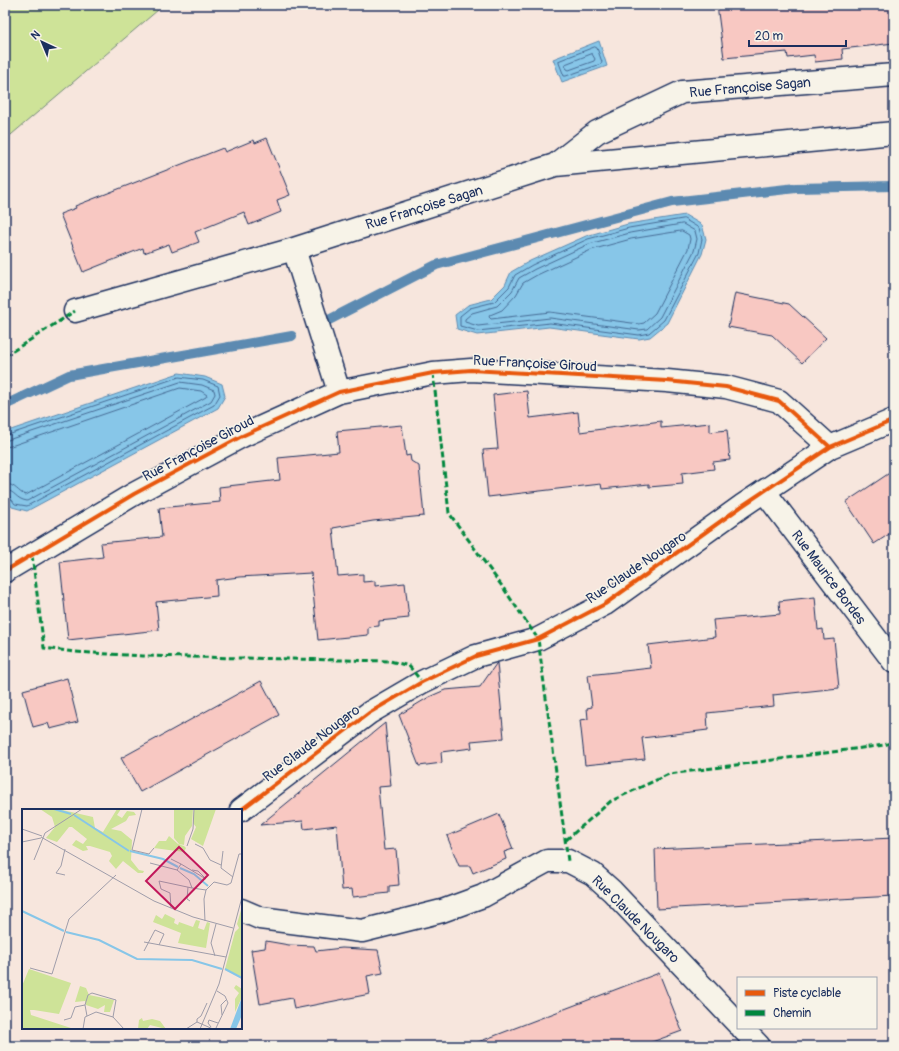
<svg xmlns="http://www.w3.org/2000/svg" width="899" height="1051" viewBox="0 0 899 1051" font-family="Pangolin,sans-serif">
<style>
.green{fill:#cee398;stroke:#74897b}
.water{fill:#87c6e8;stroke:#5c8ab1}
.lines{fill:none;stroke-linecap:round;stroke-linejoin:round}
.shore{stroke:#466b95;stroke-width:1}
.stream{stroke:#5c8ab1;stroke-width:10}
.building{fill:#f8c8c2;stroke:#1b2f5e}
.street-casing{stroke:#1b2f5e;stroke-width:25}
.street{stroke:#f7f3e8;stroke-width:22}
.quiet{stroke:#00873e;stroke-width:3;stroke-dasharray:6 3;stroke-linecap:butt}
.cycleway-casing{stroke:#f7f3e8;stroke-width:6}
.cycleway{stroke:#e8590c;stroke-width:4}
.labels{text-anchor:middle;stroke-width:3;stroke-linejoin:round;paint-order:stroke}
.street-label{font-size:14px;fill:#1b2f5e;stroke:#f7f3e8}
.inset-river{fill:none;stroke:#87c6e8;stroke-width:2}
.inset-road{fill:none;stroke:#9f9daa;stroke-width:1}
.view{fill:#c2185b;fill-opacity:0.15;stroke:#c2185b;stroke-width:2}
.inset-edge{fill:none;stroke:#1b2f5e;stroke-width:2}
</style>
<rect width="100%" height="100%" fill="#f7e6dd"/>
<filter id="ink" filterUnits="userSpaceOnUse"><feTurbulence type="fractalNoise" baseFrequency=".025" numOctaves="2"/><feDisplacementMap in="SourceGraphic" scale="8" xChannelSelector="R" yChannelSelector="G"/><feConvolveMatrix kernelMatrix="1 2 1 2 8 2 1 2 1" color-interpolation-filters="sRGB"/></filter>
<g filter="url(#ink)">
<!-- green -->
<path class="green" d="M5,5h151l2,5 -153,130z"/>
<!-- water -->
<path class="water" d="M599,41l8,25 -45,16 -9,-23z
M685,215l17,10 4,14 -4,15 -35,69 -17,14 -11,2 -90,-12 -72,8 -20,-6 -2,-14 13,-10 23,-6 14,-14 6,-13 19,-11 56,-25 42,-12z
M179,373l26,4 17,7 3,12 -7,12 -191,103 -15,-4 -7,-10v-65z"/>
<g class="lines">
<!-- shore -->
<path class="shore" d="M595,47l2,1 5,14 -1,2 -35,12h-2l-5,-13v-2z
M592,54l3,5 -1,2 -25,9 -2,-1 -2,-3 1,-2z
M684,219l15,9 3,11 -3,14 -35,67 -15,13 -10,2 -89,-12 -72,8 -18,-5v-10l10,-8 24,-6 15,-15 6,-12 17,-10 56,-26 41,-11z
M683,224l12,7 2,8 -3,12 -34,66 -13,12 -8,1 -89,-12 -72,8 -13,-4v-3l7,-6 25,-7 15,-15 7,-13 16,-9 54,-25 41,-11z
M682,231l7,4 1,4 -2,10 -33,64 -11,10 -5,1 -89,-12 -59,7 -2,-2 1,-2 12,-5 14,-15 7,-12 14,-8 54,-25 40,-11z
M5,436l174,-59 24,3 15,6 2,9 -6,10 -187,101 -12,-2 -6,-8 -4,-1
M5,441l175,-59 22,3 12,5 1,4 -4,7 -184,100c-12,-2 -11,-10 -22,-11
M5,447l6,-1 169,-58 21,3 6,4 -1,2 -180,98c-8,-2 -10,-11 -21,-11"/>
<!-- stream -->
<path class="stream" d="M323,323l113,-58 236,-63 124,-14 98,-2
M5,405l64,-30 223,-39"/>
</g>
<!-- building -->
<path class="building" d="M717,5h177v38l-52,6 1,10 -28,3 -1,-7 -26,3 -1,-6 -63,6z
M267,138l23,57 -13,5 4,12 -32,13 -5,-13 -49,20 4,10 -27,10 -3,-8 -25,9 -1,-5 -60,24 -23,-58 16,-6 -1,-2 148,-58 2,4 29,-12 1,3z
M735,293l54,11 37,34 -24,25 -30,-28 -44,-8z
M527,391l3,27 48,-6 2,20 81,-11v7l49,-5v9l17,-2 3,30 -17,2 1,7 -32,4 1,11 -34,3v-3l-47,5 -1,-5 -113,13 -5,-47 15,-1 -5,-54z
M402,425l4,31 4,-1 1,6 8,5 5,50 -51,5 -40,7 5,48 25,-2v8l12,-1v5l30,-3 4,35 -30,3v5l-11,1v8l-50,5 -7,-67 -72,4 -23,3 1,16 -61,6 3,28 -91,10 -8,-78 43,-5 -2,-14 61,-6 -3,-29 61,-6 -1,-15 61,-7 -2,-22 61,-6 -2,-21z
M894,470v61l-20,13 -28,-42z
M815,597l3,33 5,-1 1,11 10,-1 5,49 -66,7 1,11 -67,7 1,17 -66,8 3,21 -60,6 -5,-45 8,-1 -1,-11 5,-1 -4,-32 63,-7 -3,-23 67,-8 -2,-17 67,-6 -1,-13z
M497,663l7,75 -33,3 1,7 -31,4 1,11 -23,3 -20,-51 30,-18 16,-7 35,-3 16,-23z
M67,678l11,44 -28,7 -2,-6 -15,4 -10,-37z
M261,681l18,34 -139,77 -19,-34z
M385,723l6,63 -13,1 6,63 12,-1 3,36 -10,1v7l-36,4 -1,-8 -10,1 -5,-65 -33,4 -1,-8 -43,4z
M499,814l14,35 -9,3 2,7 -33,14 -3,-7h-11l-12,-30z
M894,838v58l-237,13 -2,-60z
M266,941l23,4 25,1 2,5 26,-3 36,2 5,23 -16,3 3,18 -76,15 -2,-11 -32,6 -9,-54 14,-2z
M659,973l23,58 -41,15h-168v-2z"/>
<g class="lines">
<!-- street casing -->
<g class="street-casing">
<path id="street" d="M555,165l42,-33 85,-40 212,-17
M294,249l261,-84 339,-32
M75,311l219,-62 45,143
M764,491l130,171
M5,571l129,-77 108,-58 97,-44 94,-19 38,-3 196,11 59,6 53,14 51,46 64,-27
M241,810l128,-97 53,-31 54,-26 62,-17 67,-35 137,-98 88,-59
M241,910l19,8 102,13 80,-20 41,-15 64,-35h21l25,13 19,17 126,133
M742,1028l17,18"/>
</g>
<!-- street -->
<use href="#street" class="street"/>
<!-- quiet -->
<path class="quiet" d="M5,356l70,-45
M433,373l16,140 55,76 34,50 30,222
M32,555l12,93 31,4 68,4 247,5 19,5 13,16
M566,840l45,-39 58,-27 215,-29 10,-3"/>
<!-- cycleway casing -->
<g class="cycleway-casing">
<path id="cycleway" d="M5,571l129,-77 108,-58 97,-44 94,-19 38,-3 196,11 59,6 53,14 51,46 64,-27
M241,810l128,-97 53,-31 54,-26 62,-17 67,-35 137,-98 88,-59"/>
</g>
<!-- cycleway -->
<use href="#cycleway" class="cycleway"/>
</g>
</g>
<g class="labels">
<!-- street labels -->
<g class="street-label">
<text transform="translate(750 87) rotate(-5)" y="5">Rue Françoise Sagan</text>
<text transform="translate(424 207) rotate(-17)" y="5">Rue Françoise Sagan</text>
<text transform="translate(535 363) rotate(3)" y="5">Rue Françoise Giroud</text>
<text transform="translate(198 448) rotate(-28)" y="5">Rue Françoise Giroud</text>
<text transform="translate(636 567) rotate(-34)" y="5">Rue Claude Nougaro</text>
<text transform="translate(829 577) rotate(53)" y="5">Rue Maurice Bordes</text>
<text transform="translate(311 743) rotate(-37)" y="5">Rue Claude Nougaro</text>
<text transform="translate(636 919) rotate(45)" y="5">Rue Claude Nougaro</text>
</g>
</g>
<!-- overview -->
<g transform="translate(22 809)">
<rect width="220" height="220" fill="#f7e6dd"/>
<path d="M18,0h18l35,8 2,11 8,4 14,-23h4l-4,6 5,3 5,-7 7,1 2,3 -7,1 -3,5 -15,8 10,2 11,9 -1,20 8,10 5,1 -1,2h-5l-15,-12 -7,8 -7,-8 3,-5 -2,-4 -20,-6h-4l2,4 -5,1 -11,-6 4,-5 7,4 4,-5 -15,-12h-3l-12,15 -11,-4 9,-11 -3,-10zM152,0h19l-1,17 -7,10 -1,9 -5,-1 -5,-6zM172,0h22l-13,37 -12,-7 5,-12 -3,-4zM147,27l9,8 6,2 2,2 -2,4 -30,-4 5,-7h7zM219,101h1v67l-17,-8 10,-37 4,-4 -2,-4zM143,105l10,5 -1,4 4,2 1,-3 14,5 3,-7 4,1 -2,7 6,2 3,-8 3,1 -4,25 -28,-5 3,-10 -28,-11 3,-7 6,4zM7,160l42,14 -12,31 -25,-4h-4l1,5 43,14h-52v-43zM214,176l6,4v8l-7,15v-13l4,-6 -5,-5zM58,177l6,2 3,7 25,5 -4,12h-6l1,-7 -7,4 -12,-4 -1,-4 -10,1zM120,209l1,3 9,-2 8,2 6,8 -16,-4 -3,4h-9l1,-9z" fill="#cee398"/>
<path d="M220,188v18l-6,14h-6z" fill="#87c6e8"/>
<path class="inset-river" d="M32,0l17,5M52,6l55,36M108,42l33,8 15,8M158,59l14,6 14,12M0,102l42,20M44,123l33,8 38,19 55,1 30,9M203,160l17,9"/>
<path class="inset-road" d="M120,0l-10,41 17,4 5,-6M0,20l20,7M19,28l113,64 39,16 40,11M0,33l19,-4M173,35l8,4 7,12 11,5M165,37l6,-17 1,-20M201,42l-2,17 12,9M149,50l10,5 -4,6M12,51l11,-27 37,-24M128,54l27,7 12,10 3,8 14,2M159,55l25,15 -8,-8 -6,-1M43,66l-9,-2 5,-7 4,-17M166,78l-1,12 3,2M149,99l-1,-15 -9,-4 -2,-8 33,7M183,112l-1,-22 2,-9 8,-8 13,3 4,-2 8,-29h3M122,133l82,15M122,142l11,-21 9,4 -5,11M193,147l-4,-13 5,-19M8,159l22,6 17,-55 47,-44M200,206l-1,-10 6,-6M65,207l-2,-11 3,-10 4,-2 24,7 -3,17M42,211l7,-2 4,-11 10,-2M175,213v-3l4,-3 6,-13M189,218l-3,-4 1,-3 9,3M194,219l12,-25 -3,-7 -8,-5M61,220l2,-12 11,-5 17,5 11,12M164,220l11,-7 16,7M178,220l19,-45 23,-87"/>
<path class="view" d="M157,38l29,28 -33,34 -29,-28z"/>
<rect width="220" height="220" class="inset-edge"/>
</g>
<!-- margin -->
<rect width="899" height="1051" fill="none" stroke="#f7f3e8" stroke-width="20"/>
<rect x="10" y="10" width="879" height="1031" fill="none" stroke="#1b2f5e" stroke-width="1.5" filter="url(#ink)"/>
<!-- legend -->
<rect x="737" y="977" width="140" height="52" fill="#f7f3e8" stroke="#9fa5b1"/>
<rect x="745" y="990" width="20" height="6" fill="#e8590c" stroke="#9fa5b1"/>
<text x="773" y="997" font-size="12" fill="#1b2f5e">Piste cyclable</text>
<rect x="745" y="1010" width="20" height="6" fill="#00873e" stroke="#9fa5b1"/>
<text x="773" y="1017" font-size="12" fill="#1b2f5e">Chemin</text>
<!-- north arrow -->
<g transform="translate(42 42) rotate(316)" stroke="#f7f3e8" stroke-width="3" paint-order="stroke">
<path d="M0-3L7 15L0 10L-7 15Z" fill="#1b2f5e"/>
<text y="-6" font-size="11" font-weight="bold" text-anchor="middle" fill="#1b2f5e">N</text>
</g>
<!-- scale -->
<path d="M749 40v6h97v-6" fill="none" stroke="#1b2f5e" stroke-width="2"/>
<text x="755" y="40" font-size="12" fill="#1b2f5e" stroke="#f7f3e8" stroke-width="3" paint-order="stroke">20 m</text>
</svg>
